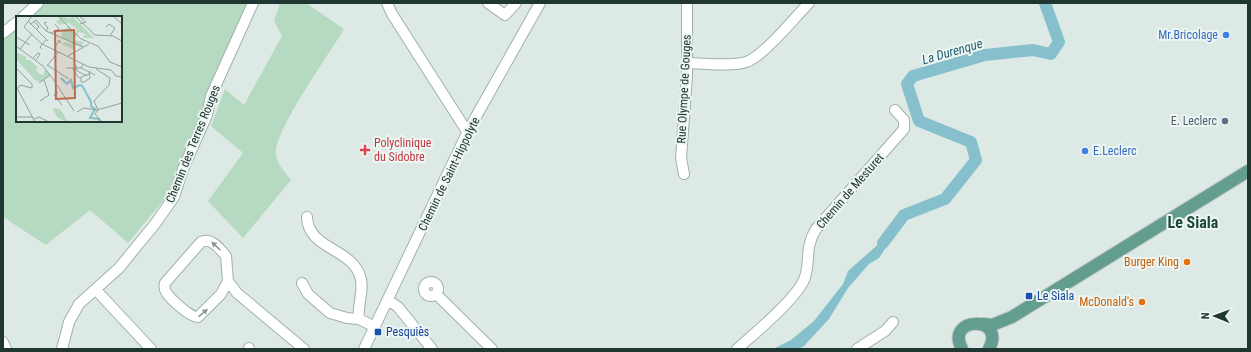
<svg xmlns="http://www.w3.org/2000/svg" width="1251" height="352" viewBox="0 0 1251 352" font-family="'Roboto Condensed',sans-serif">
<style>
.green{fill:#b6d9c1}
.water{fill:#86c0cd}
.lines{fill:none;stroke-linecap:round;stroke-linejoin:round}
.river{stroke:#86c0cd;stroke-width:12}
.minor-casing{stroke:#a1b0ab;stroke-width:12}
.major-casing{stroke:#bcc3c1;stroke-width:14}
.minor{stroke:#fff;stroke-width:10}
.major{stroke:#639d8f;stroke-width:12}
.oneway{fill:#909b98}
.shop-dot{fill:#3f7fe0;stroke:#edf6f2;stroke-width:1.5}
.service-dot{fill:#5c6f8a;stroke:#edf6f2;stroke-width:1.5}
.health-dot{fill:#e0444e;stroke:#edf6f2;stroke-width:1.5}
.food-dot{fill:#e8710a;stroke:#edf6f2;stroke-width:1.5}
.transit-dot{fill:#1a4fb4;stroke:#edf6f2;stroke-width:1.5}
.labels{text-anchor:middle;stroke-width:4;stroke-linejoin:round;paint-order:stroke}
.shop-label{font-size:12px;fill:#366cbe;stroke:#edf6f2;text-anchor:end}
.street-label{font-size:12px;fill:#203731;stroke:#edf6f2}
.service-label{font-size:12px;fill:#4e5e75;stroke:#edf6f2;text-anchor:end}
.health-label{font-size:12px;fill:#be3a42;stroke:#edf6f2;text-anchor:start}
.food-label{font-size:12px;fill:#c56008;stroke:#edf6f2;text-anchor:end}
.transit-label{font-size:12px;fill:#164399;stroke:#edf6f2;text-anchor:start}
.water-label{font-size:13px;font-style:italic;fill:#1d6070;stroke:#edf6f2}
.district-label{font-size:16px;font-weight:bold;fill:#1d483e;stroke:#edf6f2}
.inset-river{fill:none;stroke:#86c0cd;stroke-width:2}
.inset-road{fill:none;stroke:#91a29c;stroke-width:1}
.view{fill:#b96d4e;fill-opacity:0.15;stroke:#b96d4e;stroke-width:2}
.inset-edge{fill:none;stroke:#203731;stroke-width:2}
</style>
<rect width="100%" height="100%" fill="#dde9e4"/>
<!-- green -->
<path class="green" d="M44,3h204l-81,193 -39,47 -38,-33 -44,35 -43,-28v-179l14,-12v95h104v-104h-93z
M280,3h26l38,26c-14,24 -70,102 -68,124 0,10 9,19 15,27l-48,58 -35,-37 35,-48 -32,-27 14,-37 19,16 38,-69 -8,-15z"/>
<!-- water -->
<path class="water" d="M894,226l-7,20 -8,12 -10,6 -21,24 -19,31 -25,27 -5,3h-26l18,-9 23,-19 29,-37 5,-13 34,-30z"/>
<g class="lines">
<!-- river -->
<path class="river" d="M883,243l21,-28 41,-16 31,-39 -5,-18 -52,-21 -12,-37 6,-8 72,-21 48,-5 18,4 8,-12 -14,-39"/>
<!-- minor casing -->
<g class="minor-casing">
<path id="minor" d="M387,3l5,11 76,119
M488,3l17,12 11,-12
M23,17l15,-14
M3,33l14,-11
M687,63c16,0 44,4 59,-1 17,-5 49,-45 63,-59
M684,174l-3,-16 6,-82v-73
M307,217c1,32 44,31 53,59 5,13 -3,29 -1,43
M228,281l-7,13 -23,23c-7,1 -28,-18 -32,-25 -2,-3 -2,-5 -1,-9l36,-41c10,-5 18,6 25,14l2,25 9,12 67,56
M424 289a7 7 0 1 1 14 0a7 7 0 1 1-14 0Z
M302,283l6,11 22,19 17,5 12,1 16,8
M96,290l55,59
M436,294l56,55
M388,300l10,7 34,42
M3,342l3,7
M62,349l7,-27 10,-18 40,-36 36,-44 19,-27 9,-28 24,-54 4,-19 42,-93
M249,349v-1
M364,349l105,-220 71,-126
M737,349c18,-16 57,-48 67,-69 7,-17 0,-32 12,-51l88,-100v-9l-9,-10
M857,349l28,-18 8,-9"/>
</g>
<!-- major casing -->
<g class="major-casing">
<path id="major" d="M983,324l9,1 20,-8 236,-146
M962,349c-18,-33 45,-34 27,0"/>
</g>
<!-- minor -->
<use href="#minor" class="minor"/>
<!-- major -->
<use href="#major" class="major"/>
</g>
<!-- one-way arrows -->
<defs><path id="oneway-solid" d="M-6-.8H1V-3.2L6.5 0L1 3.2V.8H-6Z"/></defs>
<g class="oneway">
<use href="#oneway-solid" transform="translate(216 246) rotate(-137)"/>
<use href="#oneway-solid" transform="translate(203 313) rotate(-41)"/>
</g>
<!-- markers -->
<g class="shop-dot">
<circle cx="1226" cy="35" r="4"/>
<circle cx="1085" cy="151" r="4"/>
</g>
<circle class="service-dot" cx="1225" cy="121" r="4"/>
<path class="health-dot" d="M363 144h4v4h4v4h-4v4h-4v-4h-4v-4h4z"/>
<g class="food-dot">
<circle cx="1187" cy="262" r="4"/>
<circle cx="1142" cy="302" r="4"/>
</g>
<g class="transit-dot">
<rect x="1025" y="292" width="8" height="8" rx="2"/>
<rect x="374" y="328" width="8" height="8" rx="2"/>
</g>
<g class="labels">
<!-- shop labels -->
<g class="shop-label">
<text x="1218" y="39">Mr.Bricolage</text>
<text x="1093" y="155" text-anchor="start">E.Leclerc</text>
</g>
<!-- street labels -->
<g class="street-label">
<text transform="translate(684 89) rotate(-87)" y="4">Rue Olympe de Gouges</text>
<text transform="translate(193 144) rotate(-68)" y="4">Chemin des Terres Rouges</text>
<text transform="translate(449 174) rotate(-64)" y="4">Chemin de Saint-Hippolyte</text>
<text transform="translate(850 191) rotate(-49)" y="4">Chemin de Mesturet</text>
</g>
<!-- service labels -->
<g class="service-label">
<text x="1217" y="125">E. Leclerc</text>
</g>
<!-- health labels -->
<g class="health-label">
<text x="374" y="147">Polyclinique<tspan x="374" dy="14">du Sidobre</tspan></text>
</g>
<!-- food labels -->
<g class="food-label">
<text x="1179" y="266">Burger King</text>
<text x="1134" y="306">McDonald's</text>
</g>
<!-- transit labels -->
<g class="transit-label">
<text x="1037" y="300">Le Siala</text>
<text x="386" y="336">Pesquiès</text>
</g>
<!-- water labels -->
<g class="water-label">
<text transform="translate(952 51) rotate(-16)" y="5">La Durenque</text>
</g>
<!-- district labels -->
<g class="district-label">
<text x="1193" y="228">Le Siala</text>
</g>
</g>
<!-- overview -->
<g transform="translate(16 16)">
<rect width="106" height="106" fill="#dde9e4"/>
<path d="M47,0l6,3 4,-2 21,21h-11l2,-4 -6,-2 -5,8 9,2 -1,5 -6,-2 -3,4 -8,-3 -3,-2 2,-2 11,2 -14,-6 2,-7 5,-5 7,7 2,-4 -8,-6 -9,2 -4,-3zM0,36l10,5v3h4l8,8 -2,1 3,5 4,1 2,-5 6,5 -11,7 -5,-2 -19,-21zM39,92l6,2 7,12 -10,-4 -5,-8z" fill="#b6d9c1"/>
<path class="inset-river" d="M45,62l6,6 4,-4 2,8 7,-3 3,2 8,15v4l4,3 -5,9 9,1v3"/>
<path class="inset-road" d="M42,0l23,23 17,7 12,16 12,5M59,0l20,19 18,1 9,5M63,0l7,6 -6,2M97,0l9,8M12,5l20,20M18,5l5,6 -3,3M15,8l5,-4 10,11M8,11l18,17 47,23 22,3 5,6 6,1M8,11l8,-11M90,11l3,-3 6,4 -5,8M30,15l37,16M30,15l2,-3 -4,-5 3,-1M35,17l8,-4 -4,-5M0,21l14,8M0,30l27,20 13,17M4,33l12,-15M26,33l-2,-2 6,-7M38,34l5,-10 2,2 -2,1M52,40l21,-12M17,42l5,-5 2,1 -4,6M31,49l22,14M60,49l1,6 10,5M31,50l11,-14M0,52l16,16v4M50,52h15l2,-4M56,52l7,10 10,-4M65,52l14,7M80,53l14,9 -1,7 -15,16 4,9 -3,4 7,8M65,62v4h3l6,-4 -1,-7M23,67l11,-8M41,69l17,26M0,70l19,36M2,72l2,-3 12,3M42,76l-4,3 8,10M24,85l9,-6 -5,-15M61,96l7,-4 13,2 25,-7M0,101h17M18,103l5,-2 10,5"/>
<path class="view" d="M58,14l1,68 -19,1 -1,-68z"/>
<rect width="106" height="106" class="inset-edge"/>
</g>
<!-- border -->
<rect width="1251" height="352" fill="none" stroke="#203731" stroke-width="8"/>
<!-- north arrow -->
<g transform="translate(1215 316) rotate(271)" stroke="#edf6f2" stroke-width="3" paint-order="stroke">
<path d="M0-3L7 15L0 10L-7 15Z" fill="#203731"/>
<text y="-6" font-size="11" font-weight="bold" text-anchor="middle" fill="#203731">N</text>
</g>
</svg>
